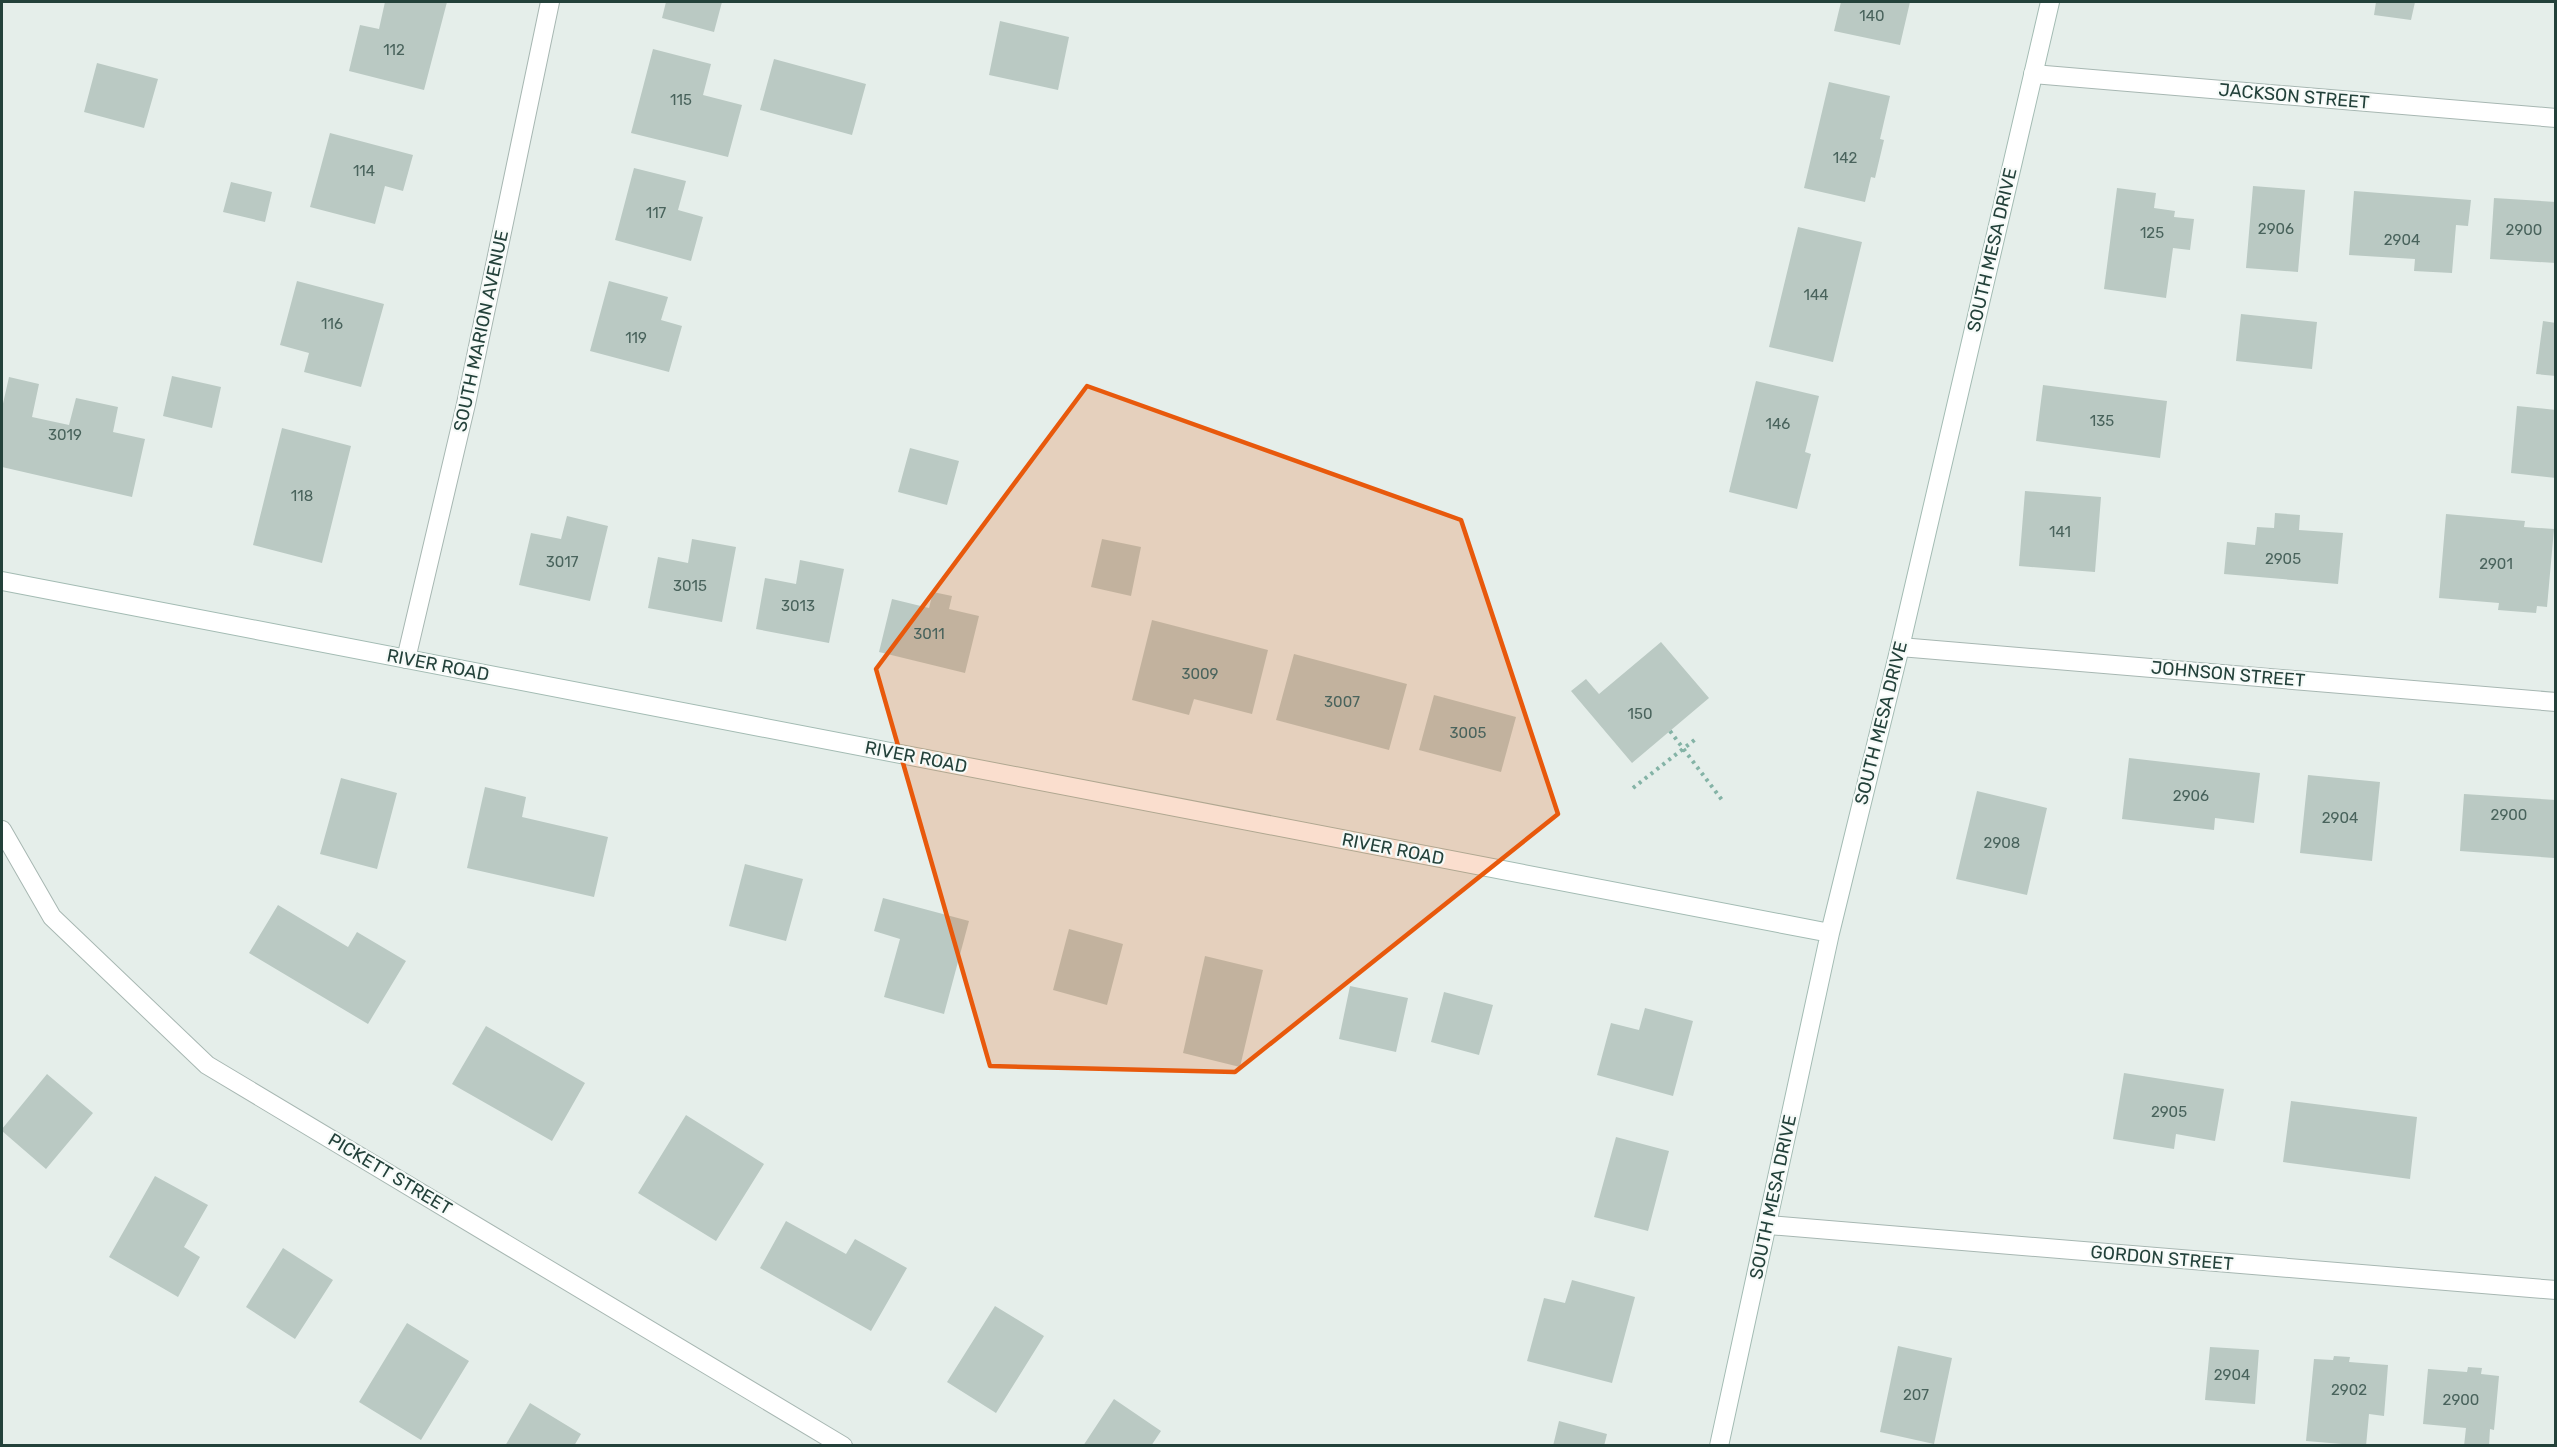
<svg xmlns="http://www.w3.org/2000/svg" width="2557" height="1447" viewBox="0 0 2557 1447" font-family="Rubik,sans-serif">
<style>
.building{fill:#bac9c3}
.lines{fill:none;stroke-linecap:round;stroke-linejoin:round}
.street-casing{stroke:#a7b7b2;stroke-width:20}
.secondary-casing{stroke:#a3bbb3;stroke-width:20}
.path{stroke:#84b3a6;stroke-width:4;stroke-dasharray:3 4.5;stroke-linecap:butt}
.street{stroke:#fff;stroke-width:18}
.secondary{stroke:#fff;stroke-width:18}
.marked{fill:#e8590c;fill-opacity:0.2;stroke:#e8590c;stroke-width:4.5;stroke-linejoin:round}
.labels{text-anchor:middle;stroke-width:4.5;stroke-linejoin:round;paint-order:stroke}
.number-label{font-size:15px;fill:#49635c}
.street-label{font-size:18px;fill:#23413a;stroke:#f6faf8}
</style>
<rect width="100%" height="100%" fill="#e5eeea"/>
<!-- building -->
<path class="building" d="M385,2h62l-23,88 -75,-19 11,-46 19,4z
M666,2h56l-8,30 -52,-14z
M1841,2h69l-10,43 -66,-14z
M2376,2h39l-4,18 -37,-5z
M1000,21l69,16 -11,53 -69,-15z
M653,49l58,15 -8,31 39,10 -14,52 -97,-24z
M774,59l92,25 -14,51 -92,-25z
M97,63l61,16 -14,49 -60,-16z
M1829,82l61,14 -10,43 4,1 -9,38 -4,-1 -6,25 -61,-14z
M330,133l83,22 -10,36 -18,-5 -10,38 -65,-17z
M634,168l52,13 -8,29 25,7 -12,44 -76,-21z
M231,182l41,10 -7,30 -42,-10z
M2253,186l52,4 -7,82 -52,-4z
M2117,188l39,5 -2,15 21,3 -1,6 20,2 -4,31 -17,-2 -7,50 -62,-9z
M2354,191l117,9 -3,26 -12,-1 -4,48 -38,-2 1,-12 -66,-4z
M2494,198l62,4v61l-66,-4z
M1798,227l64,15 -29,120 -64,-15z
M297,281l87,23 -23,83 -57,-15 5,-19 -29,-8z
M609,281l59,16 -7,23 21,6 -13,46 -79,-21z
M2241,314l76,8 -5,47 -76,-8z
M2543,321l13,2v53l-20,-2z
M172,376l49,11 -9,41 -49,-12z
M9,377l30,7 -7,33 37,8 7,-27 42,9 -5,25 32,7 -13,58 -130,-30v-59z
M1756,381l63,15 -14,56 6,2 -14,55 -68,-17z
M2043,385l124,16 -7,57 -124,-17z
M2517,406l39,4v68l-45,-5z
M282,428l69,18 -29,117 -69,-18z
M910,448l49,13 -12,44 -49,-13z
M2025,491l76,6 -6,75 -76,-6z
M2275,513l25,2 -1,15 44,3 -5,51 -114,-10 3,-32 28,3 2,-18 17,1z
M2446,514l79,7 -1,6 30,2 -7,78 -10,-1 -1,7 -38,-3 1,-7 -60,-5z
M567,516l41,10 -18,75 -71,-16 12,-52 30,6z
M692,539l44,8 -14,75 -74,-14 10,-51 30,6z
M1102,539l39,8 -10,49 -40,-9z
M800,560l44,9 -15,74 -73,-14 9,-51 31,6z
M933,592l19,4 -3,13 30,7 -14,57 -86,-21 13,-53 37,9z
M1152,620l116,30 -16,64 -58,-15 -5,16 -57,-15z
M1661,642l48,56 -77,65 -61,-72 15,-12 13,15z
M1294,654l113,30 -18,66 -113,-30z
M1434,695l82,22 -15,55 -82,-22z
M2129,758l131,15 -6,50 -39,-5 -1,12 -92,-11z
M2308,775l72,7 -8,79 -72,-8z
M341,778l56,15 -20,76 -57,-15z
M485,787l41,10 -4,20 86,20 -14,60 -127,-29z
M1977,791l70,17 -20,87 -71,-16z
M2464,794l92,6 -2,58 -94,-7z
M745,864l58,15 -17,62 -57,-15z
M883,898l86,23 -25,93 -60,-17 16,-58 -26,-8z
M278,905l70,42 9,-15 49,29 -38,63 -119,-71z
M1069,929l54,15 -16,61 -54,-15z
M1205,956l58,14 -23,97 -57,-14z
M1350,986l58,12 -12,54 -57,-13z
M1444,992l49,13 -14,50 -48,-13z
M1645,1008l48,13 -20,75 -76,-21 14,-52 28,7z
M486,1026l99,57 -33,58 -100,-57z
M2124,1073l100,16 -9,52 -39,-7 -2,15 -61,-10z
M47,1074l46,39 -47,56 -44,-38v-2z
M2291,1101l126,16 -7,62 -127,-17z
M686,1115l78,49 -48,77 -78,-48z
M1616,1137l53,14 -21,80 -54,-14z
M155,1176l53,29 -24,42 16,10 -22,40 -69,-40z
M786,1221l60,33 9,-15 52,29 -36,63 -111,-63z
M283,1248l50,32 -38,59 -49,-32z
M1572,1280l63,17 -23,86 -85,-22 17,-63 21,5z
M995,1306l49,30 -48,77 -49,-31z
M407,1323l62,38 -48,79 -62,-38z
M1898,1346l54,12 -18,86 -54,-12z
M2210,1347l49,3 -4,54 -50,-4z
M2334,1356l16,1 -1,5 39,3 -4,51 -15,-2 -3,32 -60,-5 8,-82 19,1z
M2468,1367l14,1 -1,6 18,2 -5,54 -4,-1 -1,17h-25l2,-18 -43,-4 5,-55 39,3z
M1114,1399l47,32 -10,15h-68z
M530,1403l51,31 -7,12h-69z
M1559,1421l48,13 -3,12h-51z"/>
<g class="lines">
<!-- street casing -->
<g class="street-casing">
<path id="street" d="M2033,74l523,44
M1900,647l656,55
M406,659l60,-255 84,-402
M2,830l50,87 155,148 636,381
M1768,1225l788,65"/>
</g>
<!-- secondary casing -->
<g class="secondary-casing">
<path id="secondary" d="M2,581l1828,352
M1719,1446l111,-513 70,-286 150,-645"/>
</g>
<!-- path -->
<path class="path" d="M1670,731l52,69
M1633,788l64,-50"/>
<!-- street -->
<use href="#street" class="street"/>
<!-- secondary -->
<use href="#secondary" class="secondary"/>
</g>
<!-- marked area -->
<path class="marked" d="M1087,386l374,134 97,294 -323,258 -245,-6 -114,-397z"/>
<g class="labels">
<!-- number labels -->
<g class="number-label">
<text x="1872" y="21">140</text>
<text x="394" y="55">112</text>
<text x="681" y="105">115</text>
<text x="1845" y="163">142</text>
<text x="364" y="176">114</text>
<text x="656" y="218">117</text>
<text x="2276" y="234">2906</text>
<text x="2524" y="235">2900</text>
<text x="2152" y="238">125</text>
<text x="2402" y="245">2904</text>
<text x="1816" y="300">144</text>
<text x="332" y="329">116</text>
<text x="636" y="343">119</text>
<text x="2102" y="426">135</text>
<text x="1778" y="429">146</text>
<text x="65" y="440">3019</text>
<text x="302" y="501">118</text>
<text x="2060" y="537">141</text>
<text x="2283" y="564">2905</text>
<text x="562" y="567">3017</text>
<text x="2496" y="569">2901</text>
<text x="690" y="591">3015</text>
<text x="798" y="611">3013</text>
<text x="929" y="639">3011</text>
<text x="1200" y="679">3009</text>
<text x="1342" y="707">3007</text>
<text x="1640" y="719">150</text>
<text x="1468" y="738">3005</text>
<text x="2191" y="801">2906</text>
<text x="2509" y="820">2900</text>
<text x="2340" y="823">2904</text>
<text x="2002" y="848">2908</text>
<text x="2169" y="1117">2905</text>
<text x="2232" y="1380">2904</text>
<text x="2349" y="1395">2902</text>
<text x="1916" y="1400">207</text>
<text x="2461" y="1405">2900</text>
</g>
<!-- street labels -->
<g class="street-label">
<text transform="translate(2294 96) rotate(5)" y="6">JACKSON STREET</text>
<text transform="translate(1992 250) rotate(-77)" y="6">SOUTH MESA DRIVE</text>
<text transform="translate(481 331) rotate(-78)" y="6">SOUTH MARION AVENUE</text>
<text transform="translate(438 665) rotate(11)" y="6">RIVER ROAD</text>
<text transform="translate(2228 674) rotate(5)" y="6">JOHNSON STREET</text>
<text transform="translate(1881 723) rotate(-76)" y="6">SOUTH MESA DRIVE</text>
<text transform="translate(916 757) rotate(11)" y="6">RIVER ROAD</text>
<text transform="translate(1393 849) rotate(11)" y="6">RIVER ROAD</text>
<text transform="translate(390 1174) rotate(31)" y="6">PICKETT STREET</text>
<text transform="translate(1773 1197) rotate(-78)" y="6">SOUTH MESA DRIVE</text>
<text transform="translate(2162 1258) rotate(5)" y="6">GORDON STREET</text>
</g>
</g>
<!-- border -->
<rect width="2557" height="1447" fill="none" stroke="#23413a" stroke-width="6"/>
</svg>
